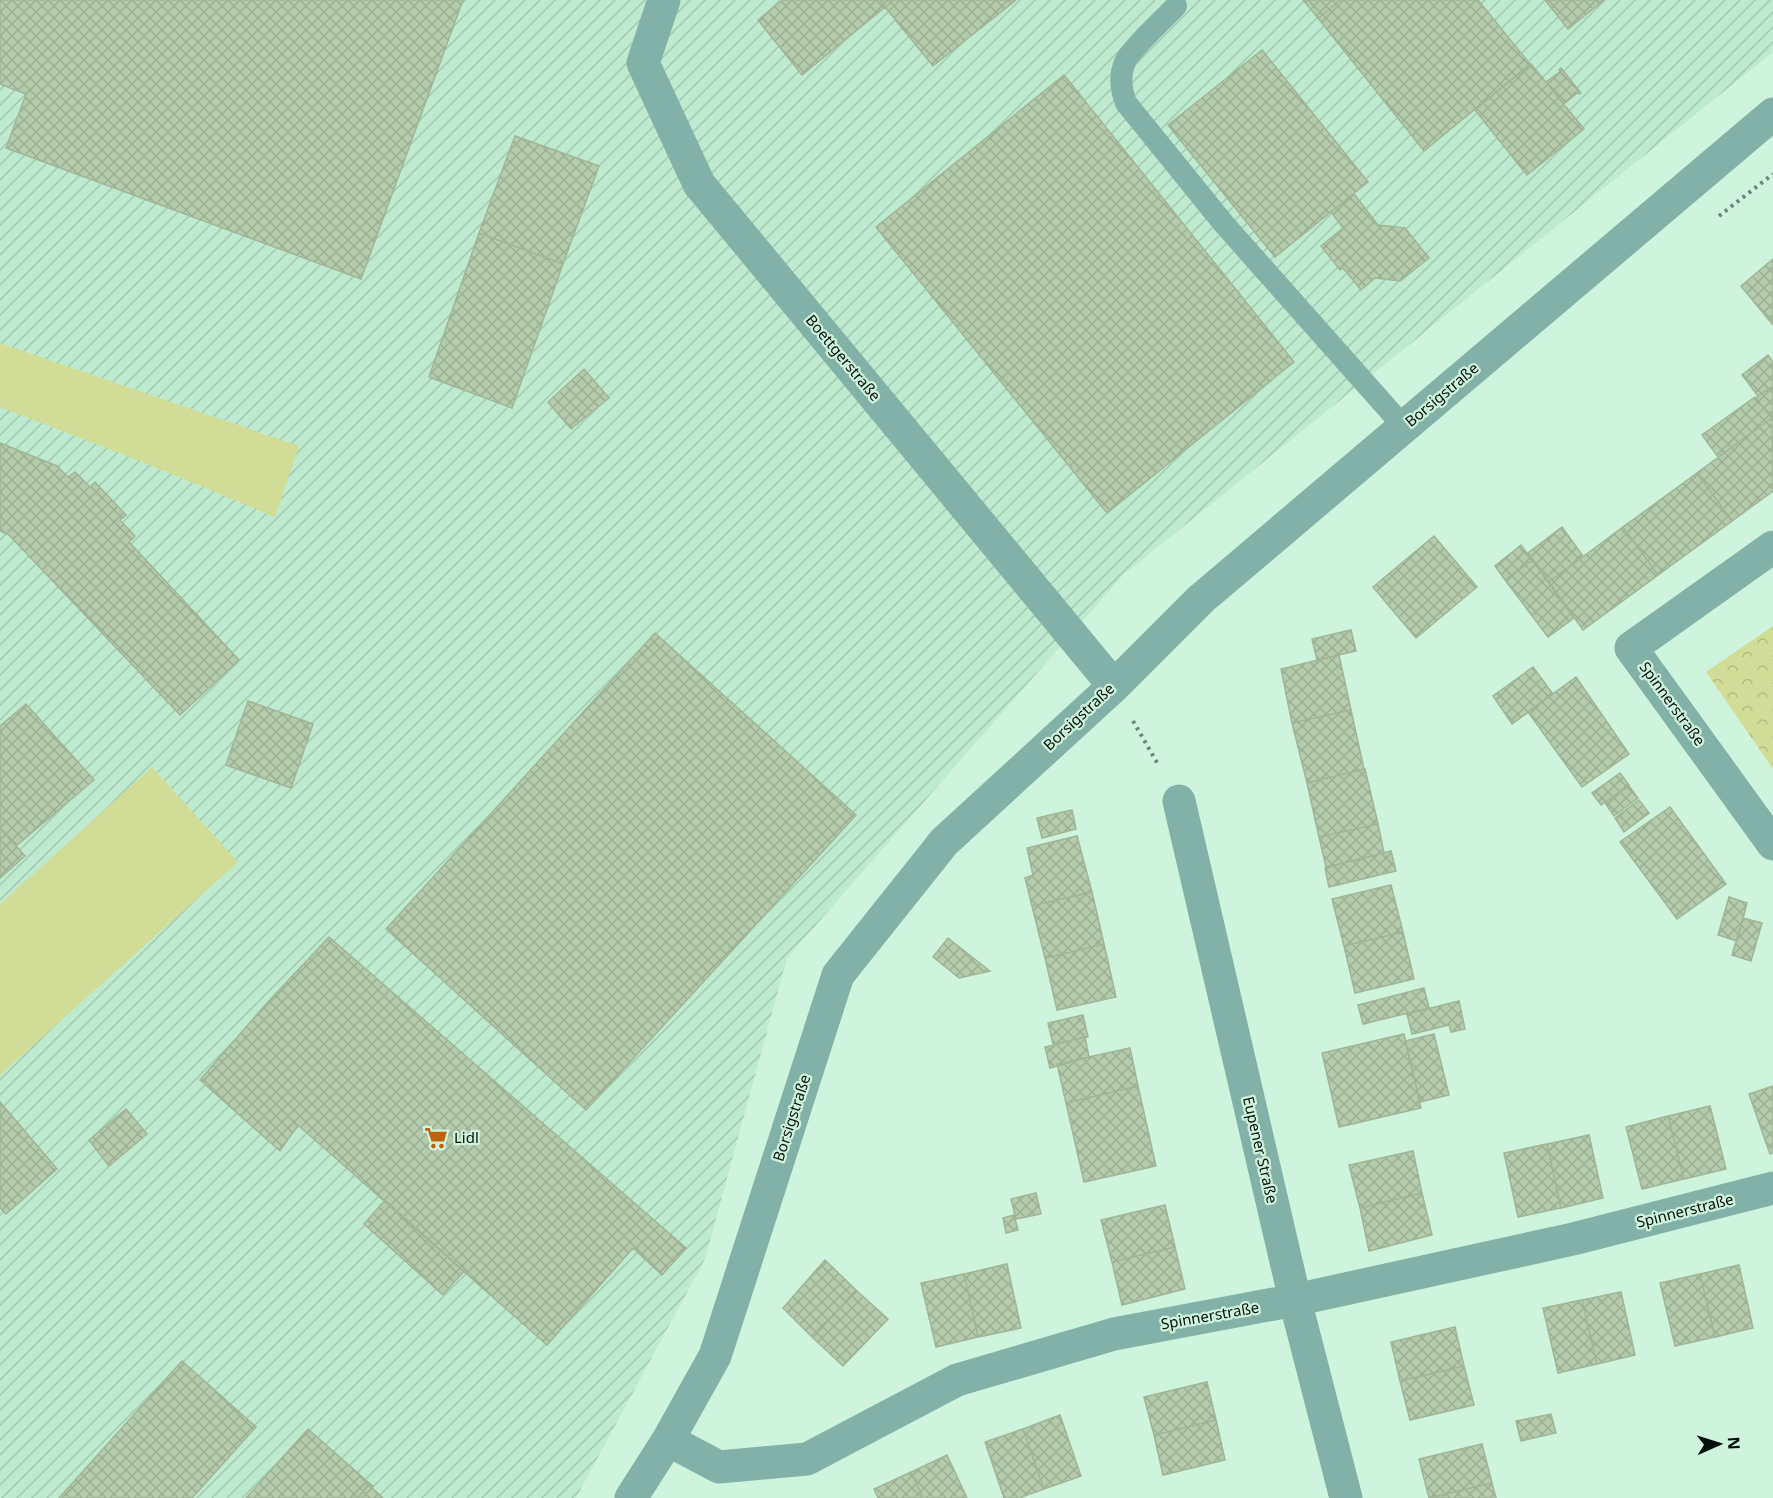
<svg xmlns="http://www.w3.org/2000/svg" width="1773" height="1498" viewBox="0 0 1773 1498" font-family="'Noto Sans',sans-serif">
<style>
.industrial{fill:url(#industrial-furrows)}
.green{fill:#d1dd96}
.forest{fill:url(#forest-crowns)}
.building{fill:url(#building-cross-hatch);stroke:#9fb596;stroke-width:1.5}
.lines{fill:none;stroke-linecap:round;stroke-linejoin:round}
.path{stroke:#6c8576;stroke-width:4;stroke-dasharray:3 4.5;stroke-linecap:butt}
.service{stroke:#82b2a7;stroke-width:22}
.minor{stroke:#82b2a7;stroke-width:33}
.labels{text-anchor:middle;stroke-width:4.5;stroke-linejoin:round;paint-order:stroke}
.street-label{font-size:15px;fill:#030f08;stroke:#cff4dd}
.poi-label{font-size:15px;fill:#030f08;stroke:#cff4dd;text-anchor:start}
</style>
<defs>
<pattern id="industrial-furrows" width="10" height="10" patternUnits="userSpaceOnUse" patternTransform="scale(1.5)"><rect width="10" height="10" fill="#beebcf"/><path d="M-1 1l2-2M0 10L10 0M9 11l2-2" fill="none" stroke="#a2c8b0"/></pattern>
<pattern id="forest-crowns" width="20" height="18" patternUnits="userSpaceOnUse" patternTransform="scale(1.5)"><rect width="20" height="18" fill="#d1dd96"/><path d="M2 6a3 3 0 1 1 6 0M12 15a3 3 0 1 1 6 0" fill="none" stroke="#b2bc80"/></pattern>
<pattern id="building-cross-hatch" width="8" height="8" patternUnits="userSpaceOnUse" patternTransform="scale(1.5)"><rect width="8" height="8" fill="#b5ccac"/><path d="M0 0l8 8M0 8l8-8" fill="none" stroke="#9aae92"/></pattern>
</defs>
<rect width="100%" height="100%" fill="#cff4dd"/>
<!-- industrial -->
<path class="industrial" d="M0,0h1773v52l-650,523 -336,383 -82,301 -129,239h-576z"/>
<!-- green -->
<path class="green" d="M0,343l299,103 -24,71 -135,-56 -140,-54z
M152,767l86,95 -238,213v-171z"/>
<!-- forest -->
<path class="forest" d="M1773,626v143l-67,-97z"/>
<!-- building -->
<path class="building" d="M0,0h463l-102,279 -355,-131 20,-54 -26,-10z
M783,0h97l5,7 -83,68 -44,-55z
M880,0h14l-9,7z
M894,0h122l-83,66 -48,-59z
M1303,0h38l-23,18z
M1341,0h137l52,64 -106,87 -106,-133z
M1545,0h59l-36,29z
M1262,50l106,132 -93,75 -107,-132z
M1531,64l53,65 -57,46 -52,-65z
M1561,68l20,25 -2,1 -2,-1 -13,11 -18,-22 15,-11 -2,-1z
M1064,75l230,287 -187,151 -231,-286z
M515,136l84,30 -36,98 -84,-31z
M1354,194l24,31 27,3 24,30 -29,23 -25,-3 -14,12 -18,-22 -3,2 -19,-24 22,-18 -12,-16z
M479,233l84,31 -51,144 -83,-31z
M1773,259v66l-32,-39z
M1768,355l5,7v24l-15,10 -16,-21z
M584,369l25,29 -38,31 -23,-27z
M1773,386v34l-17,-22z
M1755,397l17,21 -54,39 -16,-22z
M1772,418l1,73 -41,30 -35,-48z
M0,443l57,23 11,11 7,-5 15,15 5,-5 31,33 -6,5 15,16 -6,6 110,118 -59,55 -171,-180 -9,-4z
M1697,473l35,48 -74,54 -35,-48z
M1562,527l21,29 -34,26 -21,-29z
M1623,527l35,48 -75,55 -34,-48z
M1434,536l43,51 -61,51 -43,-51z
M1521,545l11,15 -27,20 -10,-14z
M1532,560l42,58 -26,19 -43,-57z
M1351,630l5,21 -39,9 -5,-21z
M655,633l201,182 -270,295 -200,-181z
M1339,655l12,55 -59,13 -11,-54z
M1533,667l20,27 -41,30 -19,-28z
M1576,677l53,77 -47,33 -54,-75z
M248,701l65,23 -22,64 -65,-23z
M26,704l68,76 -78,66 -16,-18v-102z
M1351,710l13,59 -57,14 -15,-60z
M1365,769l13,55 -59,13 -12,-54z
M1620,773l9,12 -28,20 -9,-12z
M1629,786l9,12 -24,18 -9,-13z
M1639,800l10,13 -25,19 -9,-14z
M1670,807l56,77 -49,35 -57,-77z
M1072,810l4,19 -34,9 -5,-20z
M1378,824l6,29 -58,14 -7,-30z
M0,828l25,28 -25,22z
M1077,836l15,56 -60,14 -7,-28 8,-3 -6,-27z
M1391,851l5,20 -67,16 -4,-19z
M1391,885l12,47 -59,14 -12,-47z
M1092,892l12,52 -59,14 -13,-52z
M1729,897l18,6 -10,38 -19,-6z
M1743,918l19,5 -11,38 -19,-6z
M1403,932l11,47 -59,14 -11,-47z
M329,937l357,311 -24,27 -29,-27 -86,97 -249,-220 -18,26 -80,-71 67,-77z
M948,938l42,33 -31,7 -26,-21z
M1104,944l12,53 -59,13 -12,-52z
M1424,988l5,20 -66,16 -5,-19z
M1459,1001l6,28 -14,3 -2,-7 -37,9 -5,-20z
M1083,1015l5,22 -35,7 -5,-21z
M1404,1034l17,74 -82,19 -17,-74z
M1434,1034l15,61 -29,7 -15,-61z
M1085,1037l4,20 -39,11 -5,-21z
M1130,1048l8,38 -72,17 -9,-39z
M1138,1086l18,80 -72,16 -18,-79z
M1773,1086v67l-3,1 -21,-60z
M0,1102l57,67 -51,45 -6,-6z
M1710,1106l16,63 -42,10 -16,-63z
M126,1109l21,25 -38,32 -20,-26z
M1668,1116l16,63 -42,10 -16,-62z
M1589,1135l14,63 -42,10 -14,-64z
M1547,1144l14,64 -43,9 -14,-64z
M1413,1151l9,42 -62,15 -11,-43z
M1036,1193l5,21 -25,5 -5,-20z
M1422,1193l10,42 -63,16 -9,-43z
M385,1200l79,71 -21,24 -79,-71z
M1165,1205l10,42 -63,15 -11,-42z
M1014,1215l4,15 -12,3 -3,-15z
M1175,1247l10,42 -63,16 -10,-43z
M825,1260l31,30 -43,48 -30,-30z
M1007,1264l14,64 -43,9 -14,-63z
M1739,1265l14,63 -38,9 -15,-63z
M964,1274l14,63 -42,10 -15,-64z
M1700,1274l15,63 -40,9 -15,-63z
M856,1290l32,29 -45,47 -30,-28z
M1621,1292l14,63 -38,9 -15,-64z
M1582,1300l15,64 -39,9 -15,-65z
M1455,1327l9,39 -64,15 -9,-39z
M182,1361l74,66 -64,71h-133z
M1464,1366l10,39 -64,15 -10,-39z
M1207,1382l9,38 -62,15 -10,-38z
M1551,1414l5,19 -35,8 -5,-20z
M1060,1415l21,61 -37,13 -21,-60z
M1216,1420l9,40 -62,15 -9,-40z
M308,1429l61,54 -1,3 -10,12h-112z
M1023,1429l21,60 -25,9h-15l-19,-56z
M1482,1444l10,39 -63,15 -10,-39z
M947,1455l20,43h-44l-12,-26z
M911,1472l12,26h-45l-4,-9z
M369,1483l4,3 -2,1 12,11h-25z
M1492,1483l4,15h-67z"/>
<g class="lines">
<!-- path -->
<path class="path" d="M1719,216l54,-42
M1133,721l26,45"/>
<!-- service -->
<path class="service" d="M1176,6c-10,11 -47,45 -51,56 -6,14 -4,28 1,41l98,121 180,203"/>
<!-- minor -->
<path class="minor" d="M664,0l-21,63 56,121 415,502
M1773,547l-142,101 142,196
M1179,801l116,499 51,198
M668,1440l51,27 88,-8 150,-79 157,-46 181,-34 278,-61 200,-51
M631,1498l37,-58 47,-84 123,-381 106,-133 170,-156 87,-87 572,-485"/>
</g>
<!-- icons -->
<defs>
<g id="supermarket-bare" transform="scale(1.8)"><path d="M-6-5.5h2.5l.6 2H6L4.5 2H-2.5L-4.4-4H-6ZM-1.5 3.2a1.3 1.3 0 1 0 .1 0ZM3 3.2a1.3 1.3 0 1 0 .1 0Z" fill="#be620e" stroke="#cff4dd" stroke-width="2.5" paint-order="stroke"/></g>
</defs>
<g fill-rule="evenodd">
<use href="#supermarket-bare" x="436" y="1138"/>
</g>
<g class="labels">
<!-- street labels -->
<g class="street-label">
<text transform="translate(843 358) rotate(50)" y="5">Boettgerstraße</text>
<text transform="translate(1442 395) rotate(-40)" y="5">Borsigstraße</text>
<text transform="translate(1672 704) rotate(54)" y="5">Spinnerstraße</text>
<text transform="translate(1079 717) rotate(-43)" y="5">Borsigstraße</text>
<text transform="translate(792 1118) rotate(-72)" y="5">Borsigstraße</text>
<text transform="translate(1260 1150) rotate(77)" y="5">Eupener Straße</text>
<text transform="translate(1685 1211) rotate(-14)" y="5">Spinnerstraße</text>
<text transform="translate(1210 1316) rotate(-10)" y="5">Spinnerstraße</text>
</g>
<!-- poi labels -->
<g class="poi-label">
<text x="454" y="1143">Lidl</text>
</g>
</g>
<!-- north arrow -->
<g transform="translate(1719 1444) rotate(87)" stroke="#cff4dd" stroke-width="4.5" paint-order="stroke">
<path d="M0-4.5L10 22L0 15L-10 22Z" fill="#030f08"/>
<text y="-9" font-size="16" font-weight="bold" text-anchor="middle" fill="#030f08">N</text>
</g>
</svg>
